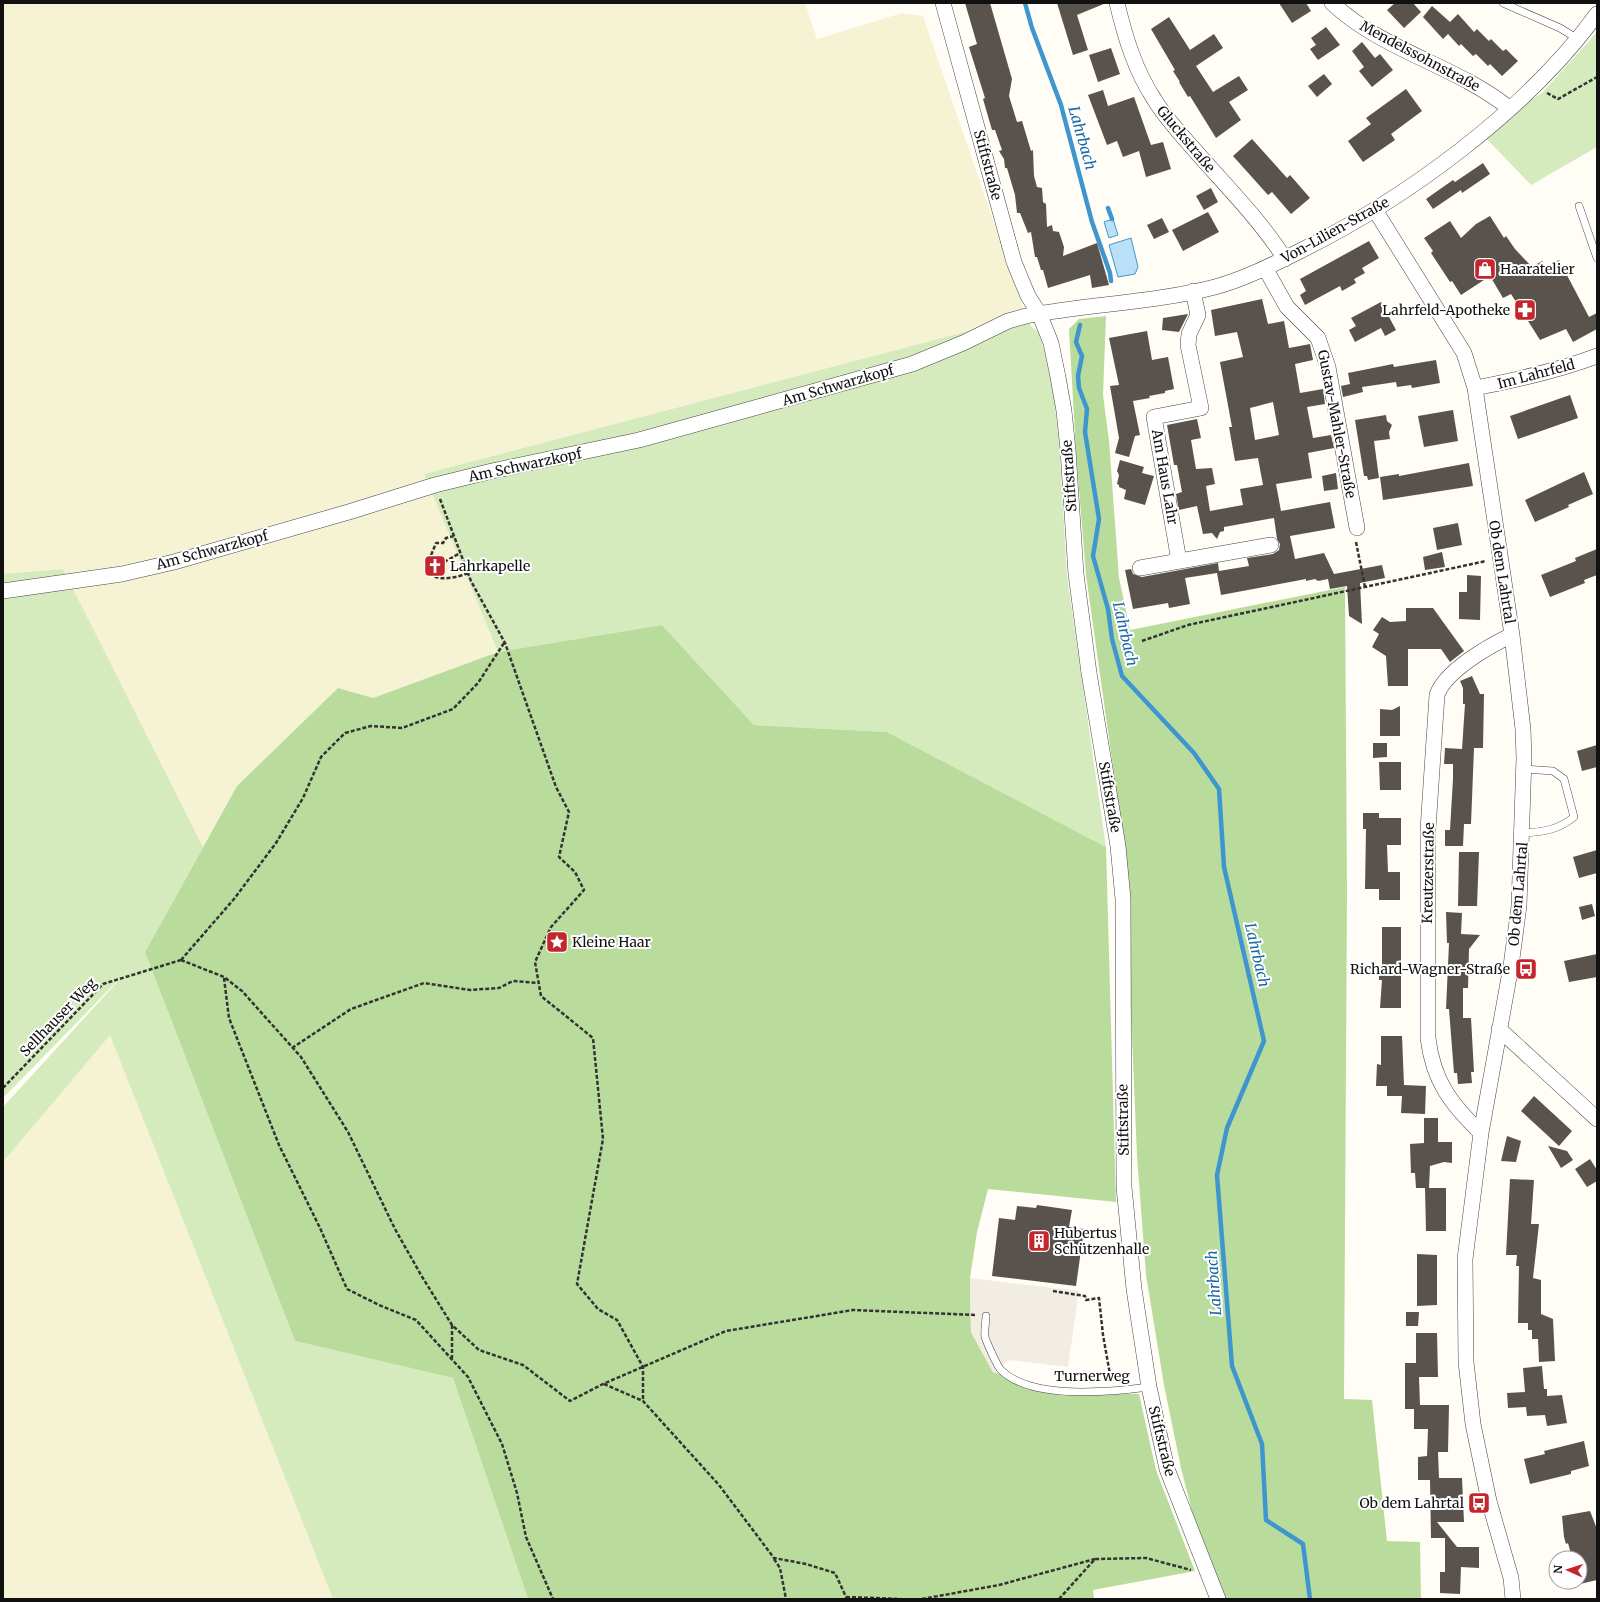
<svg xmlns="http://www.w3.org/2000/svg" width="1600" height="1602" viewBox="0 0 1600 1602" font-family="Merriweather,serif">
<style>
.farmland{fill:#f6f3d4}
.green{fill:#d5ebbd}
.forest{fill:#b9dc9c}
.plaza{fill:#f1ede2}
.water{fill:#b9e0f7;stroke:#3f96cf}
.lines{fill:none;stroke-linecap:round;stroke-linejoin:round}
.stream{stroke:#3f96cf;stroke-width:4.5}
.building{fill:#5a524d;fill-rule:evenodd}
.lane-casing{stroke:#444;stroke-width:8}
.street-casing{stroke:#444;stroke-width:16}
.path{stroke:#333;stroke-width:2.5;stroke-dasharray:4 2;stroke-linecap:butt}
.lane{stroke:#fff;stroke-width:7}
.street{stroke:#fff;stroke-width:15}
.labels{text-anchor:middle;stroke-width:4;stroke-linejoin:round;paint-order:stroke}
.street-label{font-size:14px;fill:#111;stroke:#fff}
.poi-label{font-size:14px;fill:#111;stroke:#fff;text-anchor:start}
.water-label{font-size:15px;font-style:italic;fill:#1768a6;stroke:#fff}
</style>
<rect width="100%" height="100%" fill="#fffdf5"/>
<!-- farmland -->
<path class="farmland" d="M3,3h802l12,36 85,-26 21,3 103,300 -602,158 74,178 -125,46 -35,-10 -101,98 -34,61 -140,-278 -60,5z
M110,1034l223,565h-330v-437z"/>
<!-- green -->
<path class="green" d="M1597,32v115l-66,38 -50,-52 61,-40z
M1026,316l5,10 7,6 8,23 8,43 5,43 8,135 39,271 -219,-115 -133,-7 -92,-100 -164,27 -74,-178z
M63,569l140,278 -58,105 150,389 158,37 75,221h-195l-223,-564 -107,127v-55l128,-140 -128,131v-524z"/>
<!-- forest -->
<path class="forest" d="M1106,316l-3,79 6,46 10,137 11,52 215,-43 2,306 -3,506 28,1 15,141 33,1 1,57h-203l-10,-25 -27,-106 -17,-83 -18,-110 -9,-119 -13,-311 -38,-270 -10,-123 -7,-123 10,-10z
M662,625l92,100 133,7 219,115 10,355 -128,-13 -11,43 -7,46 1,54 22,40 70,19 76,3 17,76 39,101 -102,19 1,9h-566l-75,-221 -158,-37 -150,-389 92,-166 101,-98 35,10 125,-46z"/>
<!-- plaza -->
<path class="plaza" d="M970,1278l109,13 -11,76 -59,-7 -16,12 -22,-40z"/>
<!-- water -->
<path class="water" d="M1113,219l5,16 -9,3 -5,-16z
M1131,238l7,29 -3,7 -17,3 -9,-32z"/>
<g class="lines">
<!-- stream -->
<path class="stream" d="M1025,3l7,25 29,77 31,117 18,51 1,8
M1108,208l4,11
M1080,325l-4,17 6,14 -4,20 1,12 8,21 -2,23 14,87 -6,37 15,53 4,30 10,37 72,77 25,36 5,78 40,174 -37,87 -10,47 15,191 30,78 4,76 37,24 7,55"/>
</g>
<!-- building -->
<path class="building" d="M965,3h25l22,76 -3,17 8,26 5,-1 9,30 2,-1 1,26 3,11 5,1 1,14 3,2 1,23 5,-2 1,6 6,1 5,15 -1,9 34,-13 12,42 -17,3 -2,-13 -42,13 -5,-18h-2l-4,-13h-2l-4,-25 -3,1 -8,-20h-3l-2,-18 -8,-27h-2l-1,-9 -5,-8 3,-1 -7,-20h-3l-9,-31 2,-1 -16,-51 8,-3z
M1057,3h49l-29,12 11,35 -15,5z
M1279,3h27l5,8 -19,12z
M1395,3h18l8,9 -17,16 -17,-18z
M1432,6l18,16 8,-8 16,18 3,-3 12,12 2,-2 12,12 3,-2 12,12 -16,15 -12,-12 -2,2 -12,-12 -3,2 -12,-12 -2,2 -11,-12 -5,5 -20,-22z
M1169,17l21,33 24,-16 9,14 -27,18 17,26 26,-16 9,14 -19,12 12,18 -25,18 -26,-42 -2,1 -9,-15h1l-7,-11 2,-1 -24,-41z
M1326,27l14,18 -22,15 -8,-11 6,-4 -5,-7z
M1362,42l13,16 5,-4 13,16 -21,17 -13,-16 5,-4 -12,-16z
M1111,48l9,26 -22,8 -9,-27z
M1324,74l8,10 -15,13 -9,-11z
M1406,89l16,22 -31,23 4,6 -32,22 -15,-21 23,-17 -5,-6z
M1103,90l5,16 26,-9 17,48 12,-3 8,27 -25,8 -7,-26 -16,6 -6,-16 -10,4 -19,-50z
M1252,139l35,39 3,-3 20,23 -19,16 -19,-22 -4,3 -35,-39z
M1483,163l7,11 -28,19 -1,-3 -28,19 -7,-10 27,-19 2,2z
M1211,188l7,14 -14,8 -8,-14z
M1208,212l11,20 -36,19 -11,-21z
M1490,216l14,22 2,-2 9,13 17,18 10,-6 4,6 13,-7 30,57 8,-4v16l-24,13 -7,-13 -26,11 -29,-46 -8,4 -13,-22 -29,19 -9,-14 -2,1 -19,-29 2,-2 -9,-13 26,-17 11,17 15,-14z
M1162,218l7,14 -15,7 -7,-14z
M1369,241l10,17 -17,10 3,5 -11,6 2,4 -14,8 -2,-5 -35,19 -5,-10 6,-4 -6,-12z
M1262,299l6,25 16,-3 5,27 21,-4 3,16 -18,4 5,29 23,-4 2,15 -18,3 6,31 18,-3 3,13 -26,5 4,25 -36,6 5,27 49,-9 5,26 -45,8 5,23 29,-6 10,21 48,-9 3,13 -25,5 2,41 -13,-8 -2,-30 -17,3 -2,-10 -10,2 -3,-2 -9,2v-2l-85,16 -4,-22 -32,5 5,26 -21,4 -1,-5 -35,6 -8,-39 6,-1 2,5 9,3 76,-14 1,8 30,-5 -2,-8 26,-4 6,-4 1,-6 -3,-5 -3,-21 -50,9v4l-4,1 -3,7 -5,-6 -9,1 -6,-28 -18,4 -3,-16 6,-2 -5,-27h-3l-7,-40 30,-6 4,19 -10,2 5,29 16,-1 3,16 -9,2 4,25 33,-6 -3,-16 23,-4 -5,-27 -23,3 -6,-34h3l-12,-65 23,-5 -6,-25 -22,4 -4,-26zM1273,402l6,33 -24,5 -5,-32z
M1381,302l15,28 -11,6 -4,-8 -26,14 -6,-12 7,-4 -5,-8z
M1188,314l-9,18 -17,-2 1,-12z
M1147,331l5,29 16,-3 6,32 -9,2v2l-16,3 1,2 -17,3 7,34 -5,1 -6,21 -14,-4 4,-15 -9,-52 9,-1 -10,-47z
M1436,360l4,23 -28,5 -1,-3 -14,2 -1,-5 -34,5 1,5 -20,5 -2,-11 9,-2 -2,-11 45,-9 1,3z
M1570,395l8,23 -60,21 -8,-23z
M1453,410l5,31 -34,6 -6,-31z
M1386,415l1,6 5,4 -3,7 1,7 -16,2 5,37 -11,2 -1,-4h-3l-9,-56z
M1120,460l24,7 -2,6 12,3 -9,29 -21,-6 2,-9 -7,-3v-2l-2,-1 2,-9 -2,-4z
M1469,463l4,23 -90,14 -3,-23 19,-3v2z
M1584,472l9,22 -25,11 1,2 -34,15 -10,-22z
M1336,473l2,16 -14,2 -2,-15z
M1458,523l4,22 -25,5 -4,-22z
M1597,549v26l-13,5 1,3 -35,14 -9,-22 35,-14 -1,-3z
M1442,552l3,15 -20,3 -2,-13z
M1467,575l14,1 -1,44 -21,-1v-27h8z
M1406,608h27l31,43 -14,11 -9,-13h-33v37h-20l-2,-30 -14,-9 7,-13 -6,-4 9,-13 8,5 16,-1z
M1472,676l8,18h4l-1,54h-9l-3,76h-7l-1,22h-18v-16h5l3,-51v-15h-9l1,-16 17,1 3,-45h-2v-16l-3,-7z
M1400,706v30h-20v-27l12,1z
M1373,743h14v14l-14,1z
M1597,745v22l-15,4 -5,-20z
M1379,762h22v28h-21z
M1363,813h16v5h22v27h-14l1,27h12v28h-21v-11h-14l1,-60h-3z
M1597,850v23l-18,5 -6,-21z
M1459,852h20l-2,54h-19z
M1592,904l3,12 -13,4 -3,-13z
M1446,912l16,1 -1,21 19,1 -11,14 -1,39h-5v30h8l3,54h-3l1,11 -14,1 -1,-11h-3l-5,-64h-3l3,-66h-2z
M1382,927h19v81h-21l2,-28h-3v-12h3z
M1597,954v23l-28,5 -5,-21z
M1381,1036h21l2,49 22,1 -1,28 -24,-1 1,-17h-15v-10h-11l1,-22 4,1z
M1534,1096l38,35 -13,15 -38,-35z
M1424,1118h14v24h14v21l-8,-1 -14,4 -1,22h17v43h-20l-1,-43h-9l-1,-15h-4l-1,-29 14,-1z
M1507,1136l14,5 -5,21 -15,-1z
M1548,1146l19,5 6,9 -12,8z
M1590,1159l7,11v11l-10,6 -12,-18z
M1510,1179l24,1 -3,44h8l-6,54 8,2v34l12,5 2,42 -16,1 -1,-23h-6v-9h-4v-7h-10l1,-57h-3l1,-11h-11z
M1037,1205l35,5 -3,17 15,2 -8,57 -84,-10 7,-58 16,2 2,-14 19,2z
M1417,1254l20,1v50l-20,1z
M1406,1312h13l-1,14h-12z
M1416,1333h21l1,44h-19l1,28h29l-1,47h-10l1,26h23l2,44h-27l20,25h22v21l-18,-1 -1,27 -20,-1v-21h5v-34h-14l-1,-58h-12v-23l9,-1 1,-27h-14v-20h-9v-46h11z
M1542,1366l2,23h3v7l15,-1 5,28 -20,3 -2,-11 -18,1 -1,-9 -18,1 -1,-15 18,-1 -2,-24z
M1584,1441l5,25 -18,5v3l-41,10 -6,-25 21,-5 -1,-3z
M1590,1511l7,18v51l-17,4v-26h-8l-4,-15 -2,1 -2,-7 -2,-21z"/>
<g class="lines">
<!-- lane casing -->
<g class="lane-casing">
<path id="lane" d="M1503,3l57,25 18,11
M1579,206l18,52
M1523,833c20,-1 35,-3 51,-16l-10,-38 -11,-8 -29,-2
M986,1316c0,6 -2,15 -1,21 2,6 12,29 16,33 30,30 110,22 148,17"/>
</g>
<!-- street casing -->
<g class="street-casing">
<path id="street" d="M943,3l71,259 14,34 11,17 12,30 7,34 6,34 4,39 8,124 13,99 29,173 5,53 1,288 10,102 15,98 18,82 51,130
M1117,3c8,34 18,67 37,96 10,17 24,32 38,48 31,36 67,71 93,112
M1332,3c51,48 123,62 177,105
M1375,210l89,143 11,35 37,247 11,94 1,29 -5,148 -8,60 -30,167 -16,126 1,103 7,62 16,77 22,77 2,21
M1265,268l22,39 31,31 10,29 29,161
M1475,388c42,-8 82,-17 122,-32
M1179,561l-25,-144 47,-9 -13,-63 1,-11 9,-19 -5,-24
M1140,568l131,-23
M3,591l119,-17 52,-12 178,-51 83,-26 57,-14 147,-31 273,-76 51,-21 45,-22 18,-5c62,-12 127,-13 189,-29 29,-8 57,-22 83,-35 108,-53 228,-141 299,-238
M1499,1029l98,90
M1481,1133c-30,-29 -48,-52 -53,-95v-209l9,-134c8,-24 52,-49 75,-60"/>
</g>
<!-- path -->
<path class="path" d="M1547,93l11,6 39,-22
M440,499l31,82 34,62 51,144 13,25 -10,45 16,15 9,18 -33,37 -16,35 6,34 52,42 10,101 -26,145 21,25 19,11 26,47v34
M454,536l-8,2 -3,5h-7l-9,22 1,7c9,10 29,6 40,1
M1356,542l9,45
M439,565l21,-12
M1142,641l46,-16 298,-64
M181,960l43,17 18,14 59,66 47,75 47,97 26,46 31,50 27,25 44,15 47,36 33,-17 123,-53 127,-21 122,5
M181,960l53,-61 42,-56 27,-45 18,-41 24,-24 26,-7 31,2 51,-19 25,-26 26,-40
M224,978l5,40 50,127 41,83 27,61 32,16 37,15 52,57 34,67 15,49 9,44 27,62
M292,1048l59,-39 73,-26 46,7 29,-2 14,-7 26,2
M3,1088l100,-104 78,-24
M1053,1291l32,5 1,4 13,-2 4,37 8,45
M452,1325v33
M604,1384l39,17 76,84 55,73 32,6 29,9 12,26
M774,1559l6,9 6,31
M846,1597l55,2
M922,1599l77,-14 96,-26
M1059,1599l36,-40 51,-1 45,12"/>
<!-- lane -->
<use href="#lane" class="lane"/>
<!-- street -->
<use href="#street" class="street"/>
</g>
<!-- icons -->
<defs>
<g id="shop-square" transform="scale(1.15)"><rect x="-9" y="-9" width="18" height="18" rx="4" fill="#c4262e" stroke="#fff"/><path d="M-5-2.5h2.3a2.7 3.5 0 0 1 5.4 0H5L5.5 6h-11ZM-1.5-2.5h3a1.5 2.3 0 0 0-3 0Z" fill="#fff"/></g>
<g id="pharmacy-square" transform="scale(1.15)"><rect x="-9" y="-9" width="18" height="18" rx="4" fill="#c4262e" stroke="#fff"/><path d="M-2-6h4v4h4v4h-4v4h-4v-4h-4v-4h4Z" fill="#fff"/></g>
<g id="church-square" transform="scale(1.15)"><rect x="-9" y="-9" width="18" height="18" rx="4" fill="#c4262e" stroke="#fff"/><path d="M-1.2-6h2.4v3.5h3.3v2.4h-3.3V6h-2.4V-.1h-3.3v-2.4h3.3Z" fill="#fff"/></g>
<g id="sight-square" transform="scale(1.15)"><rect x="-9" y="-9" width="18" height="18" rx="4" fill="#c4262e" stroke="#fff"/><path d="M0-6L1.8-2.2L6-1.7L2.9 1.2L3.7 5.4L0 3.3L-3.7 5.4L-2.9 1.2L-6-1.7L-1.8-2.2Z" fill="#fff"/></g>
<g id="bus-square" transform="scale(1.15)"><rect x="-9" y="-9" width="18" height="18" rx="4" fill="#c4262e" stroke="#fff"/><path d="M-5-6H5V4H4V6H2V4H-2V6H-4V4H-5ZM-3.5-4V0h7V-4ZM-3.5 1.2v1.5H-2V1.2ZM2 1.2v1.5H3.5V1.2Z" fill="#fff"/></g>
<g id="building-square" transform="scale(1.15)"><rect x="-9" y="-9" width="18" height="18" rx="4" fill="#c4262e" stroke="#fff"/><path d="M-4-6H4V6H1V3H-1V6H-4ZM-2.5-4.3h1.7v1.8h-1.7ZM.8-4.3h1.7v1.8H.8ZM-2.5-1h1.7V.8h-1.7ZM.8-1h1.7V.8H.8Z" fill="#fff"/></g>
</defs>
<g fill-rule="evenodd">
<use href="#shop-square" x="1485" y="269"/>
<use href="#pharmacy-square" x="1525" y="310"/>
<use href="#church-square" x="435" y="566"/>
<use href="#sight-square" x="557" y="942"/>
<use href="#bus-square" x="1526" y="969"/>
<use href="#building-square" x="1039" y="1241"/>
<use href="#bus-square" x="1479" y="1503"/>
</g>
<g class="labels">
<!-- street labels -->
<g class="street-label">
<text transform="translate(1420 56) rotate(28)" y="5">Mendelssohnstraße</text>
<text transform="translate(1186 139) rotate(50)" y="5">Gluckstraße</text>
<text transform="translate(988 165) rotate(75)" y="5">Stiftstraße</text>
<text transform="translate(1335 230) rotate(-29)" y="5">Von-Lilien-Straße</text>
<text transform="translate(1536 374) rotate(-15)" y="5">Im Lahrfeld</text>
<text transform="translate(838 385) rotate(-16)" y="5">Am Schwarzkopf</text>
<text transform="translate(1337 424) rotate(79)" y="5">Gustav-Mahler-Straße</text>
<text transform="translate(525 465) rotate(-12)" y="5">Am Schwarzkopf</text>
<text transform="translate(1069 476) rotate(-94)" y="5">Stiftstraße</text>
<text transform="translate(1165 477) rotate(80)" y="5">Am Haus Lahr</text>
<text transform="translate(212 550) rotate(-15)" y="5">Am Schwarzkopf</text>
<text transform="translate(1502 572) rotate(81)" y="5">Ob dem Lahrtal</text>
<text transform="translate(1110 797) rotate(80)" y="5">Stiftstraße</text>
<text transform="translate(1428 873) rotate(-89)" y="5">Kreutzerstraße</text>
<text transform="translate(1518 894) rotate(-85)" y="5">Ob dem Lahrtal</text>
<text transform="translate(58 1017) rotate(-46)" y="5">Sellhauser Weg</text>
<text transform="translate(1123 1120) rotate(-91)" y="5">Stiftstraße</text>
<text x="1092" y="1381">Turnerweg</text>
<text transform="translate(1162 1441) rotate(76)" y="5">Stiftstraße</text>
</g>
<!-- poi labels -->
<g class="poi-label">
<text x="1500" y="274">Haaratelier</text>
<text x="1510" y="315" text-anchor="end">Lahrfeld-Apotheke</text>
<text x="450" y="571">Lahrkapelle</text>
<text x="572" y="947">Kleine Haar</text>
<text x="1510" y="974" text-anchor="end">Richard-Wagner-Straße</text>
<text x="1054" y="1238">Hubertus<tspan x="1054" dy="16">Schützenhalle</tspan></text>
<text x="1464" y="1508" text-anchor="end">Ob dem Lahrtal</text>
</g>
<!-- water labels -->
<g class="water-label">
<text transform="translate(1082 138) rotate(74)" y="5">Lahrbach</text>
<text transform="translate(1125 634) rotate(77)" y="5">Lahrbach</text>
<text transform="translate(1257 955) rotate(77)" y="5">Lahrbach</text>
<text transform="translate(1214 1283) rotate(-94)" y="5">Lahrbach</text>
</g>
</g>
<!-- border -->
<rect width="1600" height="1602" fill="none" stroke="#111111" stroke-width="8"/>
<!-- north arrow -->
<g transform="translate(1568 1570) rotate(273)"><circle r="19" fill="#ffffff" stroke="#a0a0a0"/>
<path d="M0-3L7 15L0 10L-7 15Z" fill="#c4262e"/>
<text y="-6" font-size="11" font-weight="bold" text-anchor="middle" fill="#111111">N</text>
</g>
</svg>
